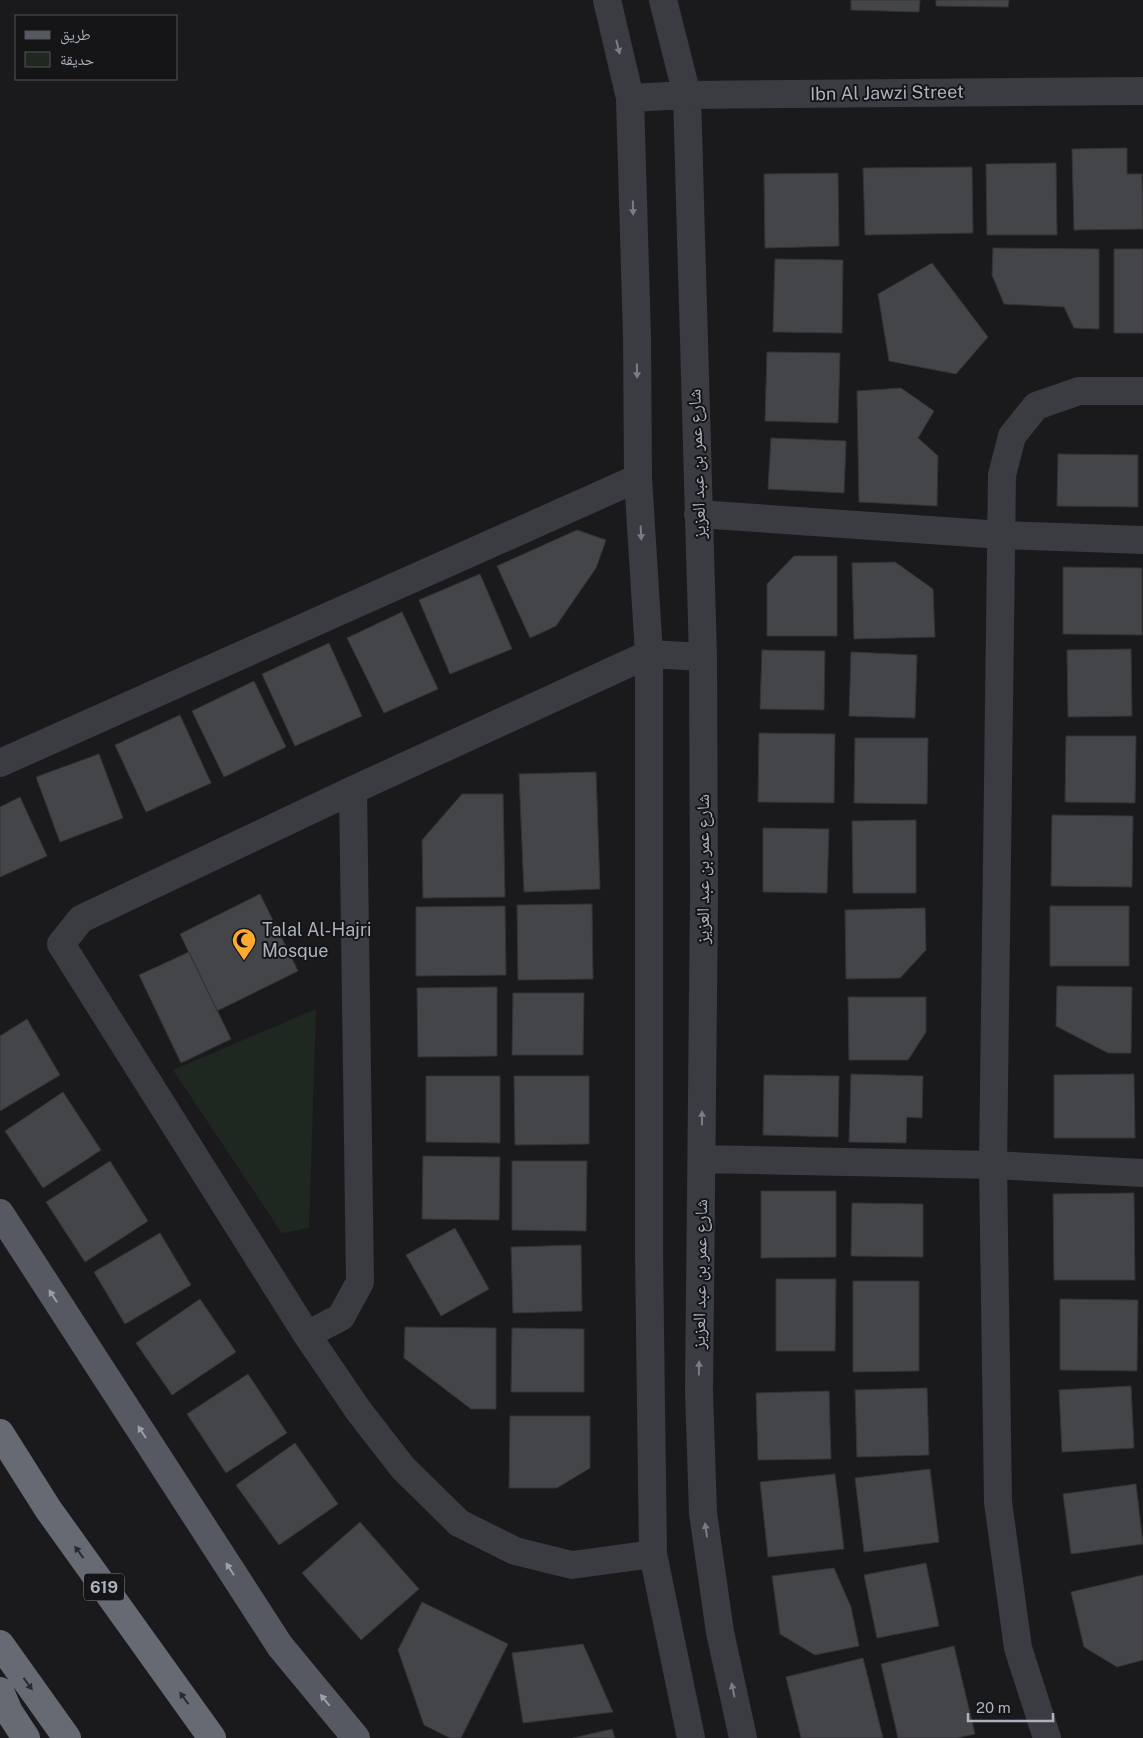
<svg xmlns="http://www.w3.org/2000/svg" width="1143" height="1738" viewBox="0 0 1143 1738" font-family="'Public Sans','Noto Naskh Arabic',sans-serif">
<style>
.green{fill:#1f2820}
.building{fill:#444549;stroke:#343438}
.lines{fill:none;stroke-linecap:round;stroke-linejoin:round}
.minor{stroke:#3a3c42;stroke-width:28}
.major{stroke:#565961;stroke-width:28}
.highway{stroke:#666a73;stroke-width:28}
.oneway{fill:#787d86}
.oneway2{fill:#9aa0ab}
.oneway3{fill:#292a2e}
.labels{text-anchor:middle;stroke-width:4;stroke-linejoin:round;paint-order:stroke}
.shield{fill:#151517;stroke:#7e838b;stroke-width:1}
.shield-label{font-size:16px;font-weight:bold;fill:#abb2bd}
.street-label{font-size:18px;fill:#abb2bd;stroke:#151517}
.poi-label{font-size:18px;fill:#abb2bd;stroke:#151517;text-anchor:start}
</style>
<rect width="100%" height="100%" fill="#1a1a1c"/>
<!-- green -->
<path class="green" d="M316,1009l-7,219 -27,5 -109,-163z"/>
<!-- building -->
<path class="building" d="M851,0h69l-1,12 -68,-2z
M936,0h73l-1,7 -72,-1z
M1127,148v26h15l1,55 -69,1 -2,-81z
M1056,163l1,72h-70l-1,-71z
M972,167l1,66 -108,2 -2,-67z
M838,173l1,73 -74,2 -1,-74z
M993,248l106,1v80l-25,-1 -10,-21 -60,-3 -12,-29z
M1114,249h29v84h-29z
M775,259l68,1 -1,73 -69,-1z
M932,263l56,74 -32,37 -67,-13 -11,-67z
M767,352l73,1 -2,70 -73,-2z
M901,388l33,23 -16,27 20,18 -1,50 -78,-4 -2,-111z
M771,438l75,3 -2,52 -76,-4z
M1058,454l80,1v52l-81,-1z
M577,530l29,10 -10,28 -40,58 -26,12 -33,-72z
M794,556h43v80h-70v-52z
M895,562l38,27 2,48 -81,2 -2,-76z
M1063,567l79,1v67l-79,-1z
M480,574l32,75 -62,25 -31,-74z
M402,612l36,77 -54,24 -37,-75z
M329,643l33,73 -67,30 -33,-72z
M1131,649l1,67 -64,1 -1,-67z
M762,650l63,1 -1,59 -64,-1z
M851,652l66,3 -2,63 -66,-2z
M254,681l32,66 -62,30 -32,-66z
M180,715l31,68 -65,29 -31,-67z
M759,733l76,1 -1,69 -76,-1z
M1066,736h70l-1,67 -70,-1z
M855,738h73l-1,66 -73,-1z
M99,754l24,64 -63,24 -24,-65z
M596,772l4,117 -76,3 -5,-118z
M462,794h41l2,103 -82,1 -1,-58z
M20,797l27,59 -47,21v-70z
M1052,815l81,1 -1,71 -81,-1z
M916,820v73h-63l-1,-72z
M763,828l66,1 -2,64 -64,-1z
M260,894l38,77 -81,40 -37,-77z
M592,904l1,75 -75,1 -1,-75z
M505,906l1,69 -90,1v-69z
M1050,906h79v60h-79z
M925,908l1,42 -26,28 -54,1 -1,-69z
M189,952l42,87 -50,24 -42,-88z
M1057,986l75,1 -1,66h-23l-52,-27z
M497,987v69l-79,1 -1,-69z
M513,993h71l-1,62h-71z
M848,997h78v35l-18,28h-59z
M27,1019l33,56 -60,36v-75z
M851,1074l72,2 -1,42 -15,-1 -1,26 -57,-1z
M1134,1074l1,64h-81v-63z
M764,1075l75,1 -1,61 -75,-2z
M426,1076h74v67l-74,-1z
M514,1076h75v68l-74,1z
M63,1092l38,58 -58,38 -38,-57z
M423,1156l77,1 -1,63 -77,-1z
M110,1161l38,60 -63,41 -39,-60z
M512,1161h75l-1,70 -74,-1z
M761,1191h75v66l-75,1z
M1134,1193l1,87h-81l-1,-86z
M852,1203l71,1v53l-72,-1z
M455,1228l34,61 -48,27 -35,-61z
M160,1233l31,52 -66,39 -31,-52z
M581,1245l1,66 -69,2 -2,-66z
M776,1279h60l-1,72h-59z
M853,1281h66v90l-66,1z
M200,1299l36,53 -64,43 -36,-52z
M1060,1299l78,1 -1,71 -77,-1z
M405,1327l91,1v81h-25l-67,-51z
M512,1328l72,1v63h-73z
M248,1374l39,59 -61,40 -39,-59z
M1131,1386l3,62 -72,4 -3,-62z
M927,1388l2,67 -72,2 -2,-67z
M829,1391l2,68 -73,1 -2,-67z
M510,1416h80v52l-33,20h-48z
M295,1443l43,61 -59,41 -43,-60z
M930,1469l9,73 -75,10 -9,-74z
M835,1474l9,75 -76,8 -8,-75z
M1136,1484l7,60 -72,10 -8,-60z
M360,1522l59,67 -58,51 -59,-67z
M926,1563l13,63 -62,12 -13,-63z
M834,1568l17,39 8,39 -44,9 -35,-21 -8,-58z
M1143,1575v85l-26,7 -33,-20 -13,-55z
M422,1602l86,42 -47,94h-11l-26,-13 -26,-75z
M583,1644l30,68 -90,11 -11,-70z
M954,1646l21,88 -18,4h-59l-17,-74z
M863,1658l20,80h-82l-15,-61z
M612,1729l3,9h-42z"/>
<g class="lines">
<!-- minor -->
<path class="minor" d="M607,0l23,98 7,239 1,141 11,176v599l4,301 38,184
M663,0l24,95 16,562 1,240 -5,495 4,121 17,119 23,106
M630,98l57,-3 456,-4
M698,514l304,21 141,5
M0,763l638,-285
M702,1159l291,6 150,8
M307,1335l34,-18 19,-35 -7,-492
M653,1554l-81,11 -57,-14 -56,-28 -56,-55 -45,-58 -51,-75 -246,-391 20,-25 272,-129 296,-136 54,3
M1047,1738l-29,-90 -20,-146 -5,-337 9,-690 10,-39 24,-30 43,-15h64"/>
<!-- major -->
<path class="major" d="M0,1213l280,433 76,92"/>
<!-- highway -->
<path class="highway" d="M0,1433l48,76 164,229
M0,1644l67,94
M0,1691l9,21 17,26"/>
</g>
<!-- one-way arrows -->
<defs><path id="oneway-solid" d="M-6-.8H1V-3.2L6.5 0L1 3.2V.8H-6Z" transform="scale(1.25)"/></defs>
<g class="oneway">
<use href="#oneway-solid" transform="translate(618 47) rotate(76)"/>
<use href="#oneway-solid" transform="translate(633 208) rotate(89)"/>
<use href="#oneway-solid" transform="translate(637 371) rotate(89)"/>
<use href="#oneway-solid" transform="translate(641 533) rotate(87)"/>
<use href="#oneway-solid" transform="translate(702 1118) rotate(-90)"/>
<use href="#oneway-solid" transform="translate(699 1368) rotate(-89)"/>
<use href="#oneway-solid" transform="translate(706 1530) rotate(-98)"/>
<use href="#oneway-solid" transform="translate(733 1690) rotate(-102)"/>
</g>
<g class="oneway2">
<use href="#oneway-solid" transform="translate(53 1296) rotate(-123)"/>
<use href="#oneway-solid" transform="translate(142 1432) rotate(-123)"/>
<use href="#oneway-solid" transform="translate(230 1569) rotate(-123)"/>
<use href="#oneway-solid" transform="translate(325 1700) rotate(-129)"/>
</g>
<g class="oneway3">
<use href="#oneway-solid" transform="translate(79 1552) rotate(-126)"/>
<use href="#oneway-solid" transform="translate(28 1684) rotate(54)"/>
<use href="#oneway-solid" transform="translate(184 1698) rotate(-126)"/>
</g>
<!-- icons -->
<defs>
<g id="mosque-pin" transform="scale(1.25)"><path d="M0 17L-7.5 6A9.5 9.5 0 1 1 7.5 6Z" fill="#fea930" stroke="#151517"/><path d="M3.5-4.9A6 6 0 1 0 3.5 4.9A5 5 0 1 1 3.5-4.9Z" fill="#111"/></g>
</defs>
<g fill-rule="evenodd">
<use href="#mosque-pin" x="244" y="940"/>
</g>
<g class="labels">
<!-- shield labels -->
<rect class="shield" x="84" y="1573.5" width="40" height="27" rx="4"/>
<g class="shield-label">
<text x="104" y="1593">619</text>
</g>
<!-- street labels -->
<g class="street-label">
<text transform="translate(887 93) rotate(-1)" y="6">Ibn Al Jawzi Street</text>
<text transform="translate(697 464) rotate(-92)" y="6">شارع عمر بن عبد العزيز</text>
<text transform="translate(703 869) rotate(-90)" y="6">شارع عمر بن عبد العزيز</text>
<text transform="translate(700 1274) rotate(-89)" y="6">شارع عمر بن عبد العزيز</text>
</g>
<!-- poi labels -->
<g class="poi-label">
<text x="262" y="936">Talal Al-Hajri<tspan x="262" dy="21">Mosque</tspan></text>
</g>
</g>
<!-- legend -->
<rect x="15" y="15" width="162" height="65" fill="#151517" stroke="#515459"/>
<rect x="25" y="31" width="25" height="8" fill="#565961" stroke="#515459"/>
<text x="60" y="40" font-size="15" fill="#abb2bd">طريق</text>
<rect x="25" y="52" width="25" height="15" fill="#1f2820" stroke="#515459"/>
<text x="60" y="65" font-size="15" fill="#abb2bd">حديقة</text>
<!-- scale -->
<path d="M968 1713v8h85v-8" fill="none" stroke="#abb2bd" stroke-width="2.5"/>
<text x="976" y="1713" font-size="15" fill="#abb2bd" stroke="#151517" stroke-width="4" paint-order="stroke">20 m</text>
</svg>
